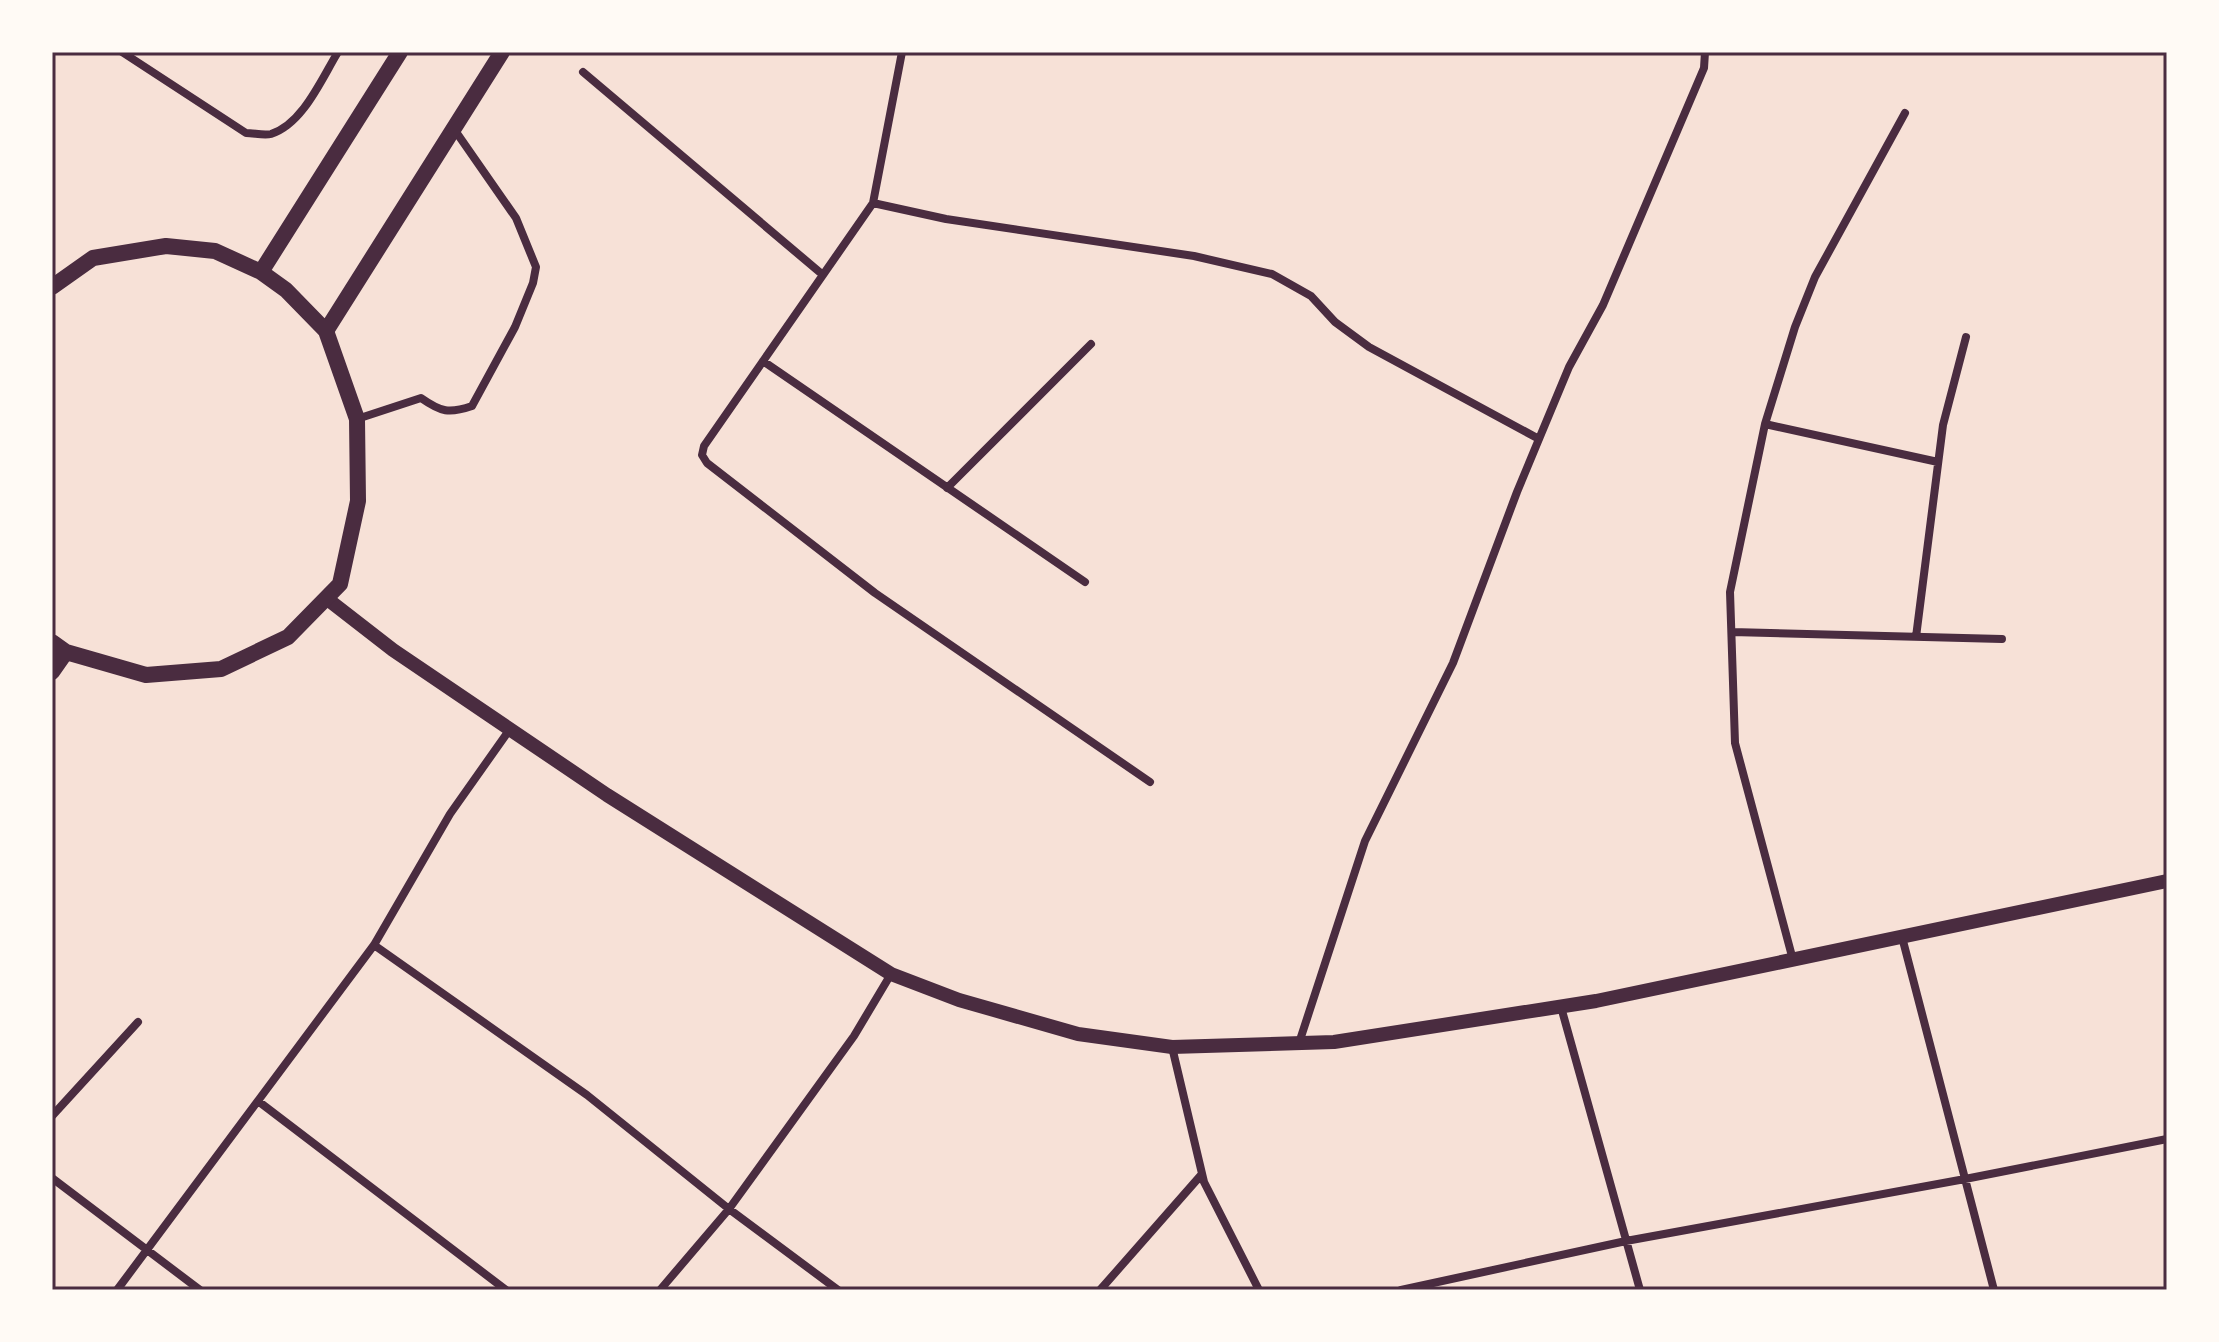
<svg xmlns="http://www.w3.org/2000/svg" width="2219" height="1342" viewBox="0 0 2219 1342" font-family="'IBM Plex Serif',serif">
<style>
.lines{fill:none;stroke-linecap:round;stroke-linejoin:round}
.minor{stroke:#4a2c40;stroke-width:8}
.tertiary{stroke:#4a2c40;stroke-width:14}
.secondary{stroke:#4a2c40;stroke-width:16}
.neatline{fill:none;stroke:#4a2c40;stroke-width:3}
</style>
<rect width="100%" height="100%" fill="#f7e1d7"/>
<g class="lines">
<!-- minor -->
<path class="minor" d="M122,52l124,81c8,0 18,3 25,1 32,-10 51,-56 67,-82
M902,52l-29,151 -169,243 -2,9 5,8 168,130 275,189
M583,72l240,203
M873,203l73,16 248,37 78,18 39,22 24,26 34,25 170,92
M763,361l322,221
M357,419l64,-21c20,14 28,16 51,8l43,-79 18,-44 3,-16 -20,-49 -62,-89
M1765,424l173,38
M947,488l144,-144
M1732,632l270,7
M1916,637l27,-212 23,-88
M1902,937l92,353
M374,945l213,150 142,114 109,81
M1793,960l-58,-217 -5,-151 35,-168 30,-97 20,-50 90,-164
M1561,1007l79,283
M1299,1043l66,-202 88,-178 64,-171 22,-53 30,-72 34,-62 101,-237 1,-16
M1172,1047l32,135 55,108
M258,1101l248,189
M52,1116l86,-94
M52,1178l148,112
M117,1290l257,-345 76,-131 60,-85
M660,1290l69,-81 125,-173 37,-62
M1100,1290l102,-116
M1401,1290l225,-49 339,-62 202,-40"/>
<!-- tertiary -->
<path class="tertiary" d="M326,598l67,52 214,145 284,179 68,26 119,34 94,13 162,-5 262,-41 571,-120"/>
<!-- secondary -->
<path class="secondary" d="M261,272l139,-220
M52,287l41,-29 73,-12 49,5 46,21 25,18 40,41 31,88 1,82 -18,83 -52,53 -67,32 -75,6 -80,-23 -14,-10
M326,331l176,-279
M52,672l14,-20"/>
</g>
<!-- border -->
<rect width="2219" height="1342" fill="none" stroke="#fffaf5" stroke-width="108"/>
<rect x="54" y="54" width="2111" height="1234" class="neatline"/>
</svg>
